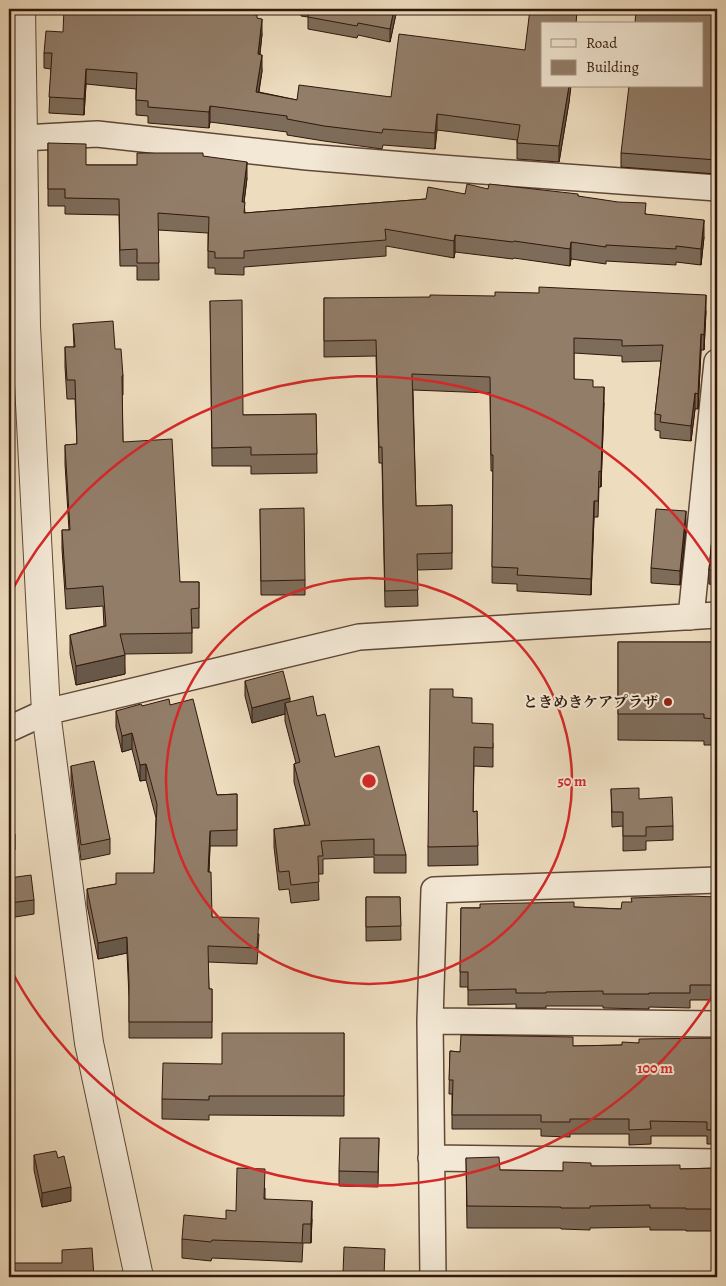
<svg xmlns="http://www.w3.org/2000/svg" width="726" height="1286" viewBox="0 0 726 1286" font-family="Alegreya,'Noto Serif JP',serif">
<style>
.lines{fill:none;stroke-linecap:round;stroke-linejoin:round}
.minor-casing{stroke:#5f4838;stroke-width:28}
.tertiary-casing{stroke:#5f4838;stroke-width:30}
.minor{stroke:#f3e8d5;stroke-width:25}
.tertiary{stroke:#f3e8d5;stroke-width:28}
.wall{fill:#7e6c5a;stroke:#30170c}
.shaded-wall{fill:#66584a;stroke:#30170c}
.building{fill:#927d69;stroke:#30170c}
.ring{fill:none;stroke:#d62828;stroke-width:2.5}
.poi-dot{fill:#8f2418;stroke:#f3e8d5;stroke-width:2}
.labels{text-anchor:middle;stroke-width:4;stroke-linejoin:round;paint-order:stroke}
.poi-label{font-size:15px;font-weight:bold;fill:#30170c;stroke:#f3e8d5;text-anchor:end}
.centre{fill:#d62828;stroke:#f3e8d5;stroke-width:2.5}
.ring-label{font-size:15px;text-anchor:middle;font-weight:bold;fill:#d62828;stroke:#f3e8d5;stroke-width:4;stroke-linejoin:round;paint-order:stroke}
</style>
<rect width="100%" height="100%" fill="#eddcbe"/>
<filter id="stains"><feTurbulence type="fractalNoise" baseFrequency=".004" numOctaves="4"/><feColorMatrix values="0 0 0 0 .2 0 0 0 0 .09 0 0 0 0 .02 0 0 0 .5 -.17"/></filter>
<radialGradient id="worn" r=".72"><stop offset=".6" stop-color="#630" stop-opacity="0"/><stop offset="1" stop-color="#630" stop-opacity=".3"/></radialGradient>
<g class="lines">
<!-- minor casing -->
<g class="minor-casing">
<path id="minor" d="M9,137l14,1 74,-4 210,23 134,11 276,20
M691,617l26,-255
M9,729l37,-17 313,-75 358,-22
M430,1021l287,3
M431,1158l286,4
M433,1277l-3,-256 4,-131 283,-10"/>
</g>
<!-- tertiary casing -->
<g class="tertiary-casing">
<path id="tertiary" d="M21,9l5,317 20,386 43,331 50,234"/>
</g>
<!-- minor -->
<use href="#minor" class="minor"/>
<!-- tertiary -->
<use href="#tertiary" class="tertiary"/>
</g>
<!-- wall -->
<path class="wall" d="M301,9h96l-7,33 -32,-7 -1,3 -49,-9v-12l-7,-1z
M717,9v165l-96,-7v-14l81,-67z
M257,18l5,16 -2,20 2,17 -3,21 38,8 94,-3 134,-47 52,-26 -8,78 -10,60 -42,-3v-19l-80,-10 -2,19 -52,-4 -1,4 -58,-8 -37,-6v-3l-77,-10 -1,6 -61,-5v-7l-12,-1v-26l-50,-5 -2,31 -35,-2 2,-44 -7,-1v-15l19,-21z
M48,143l38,22h51l66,-9 44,22 -3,24 1,11 181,-14 39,-5 23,-5 90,7 68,18 58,23 -3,28 -25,-3v3l-70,-4v3l-35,-5 -1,7 -56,-8 -1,1 -58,-7 -1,6 -68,-12v10l-142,11v8l-29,-1v-6h-7v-35l-50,-3 1,50h-22v-14h-17l-1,-51 -54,-1v-8h-17z
M324,298l382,13 -2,39h-3l-3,59h-3l-4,32 -31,-3v-7l-5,-1v-16l6,-53 -39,1v-6l-48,-3v26l19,8 11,16 -3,84h-2l-1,30h-4l-3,78 -74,-4v-7l-25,-1 1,-112h-2l-1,-78 -77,-3 3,116 36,-1v64l-35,1 1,36 -33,1 -3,-144h-3l-3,-107 -52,1z
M210,301l33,114 73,-1 1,59 -66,1v-8h-39z
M73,324l42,25 8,27v19h-1l1,47 57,140h19v46h-7v25l-68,1 1,20 -49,11 -6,-31v-19l34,-9 -1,-20 -37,3 -4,-60v-19h7l-4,-66v-19l12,-1 -2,-45h-8l-2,-32v-20h9z
M260,509l45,71v15h-44z
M717,515v70l-8,-1v-14z
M686,526l-6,59 -29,-2v-15z
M618,642h99v103h-13v-4l-86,-1z
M245,681l45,21 27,14 18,41 71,98v18h-32v-16l-51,2v15h-5l1,26 -28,3 -2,-14 -10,1 -5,-43v-18l31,-4 -11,-43v-18l2,-1 -11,-42v-7l-33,9 -7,-27z
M453,697l19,26 21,20v24l-19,-1 -1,46 4,-1 1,54 -50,1v-19z
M170,705l47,90 20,-1v52h-27l-1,26 3,45 47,17 -2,30 -49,-2 1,27h3v49h-83v-41l-2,-44 -29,6 -11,-54v-16l29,-5 38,-11 2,-55 -10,-38 -6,1 -8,-32 -10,3 -6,-25v-16l26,-5z
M71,766l39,73v15l-29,6 -10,-80z
M611,789l28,10 34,27v14l-27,1v9l-23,1v-25l-11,1z
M9,804l6,32v14l-6,1z
M9,878l25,22v14l-25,4z
M366,897h34l1,43 -35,1z
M717,897v103h-27v8l-41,-1v2l-46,-1v-2h-57v2h-30v-4l-48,1v-18h-8l1,-79 113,-1 47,2 11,-7z
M344,1033v83l-135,-1v5l-47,-1v-20l60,-35z
M717,1038v106h-10v-8h-56v8l-22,1v-11h-59v3l-29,-1v-7h-89v-35h-3l1,-43 10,1 113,-6 49,-1 17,-2z
M379,1138l-1,49 -39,-1v-15z
M34,1155l37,46 -29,6 -8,-37z
M466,1158l34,12 63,1 28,-5 89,3 37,-1v63h-31v-1h-36v-3l-60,1v2l-29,-1v-1h-94z
M265,1188v11l47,20 -1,24h-8l-1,19 -90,-4 -1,3 -29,-3v-19l44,-20z"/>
<!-- shaded-wall -->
<path class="shaded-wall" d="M394,9h3l-7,33v-13z
M262,19v15l-4,36v-16z
M262,55v16l-6,36v-15z
M86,69v15l-2,31v-16z
M569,86h2l-2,16 -10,60v-16z
M210,106v16l-1,6v-16z
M437,114v16l-2,19v-16z
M247,162v16l-5,41v-17z
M704,220v17l-3,28v-16z
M455,235v17l-1,6v-17z
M571,242v17l-1,7v-17z
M706,295v16l-2,39v-15z
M701,334v16l-3,59v-15z
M604,387v16l-3,84v-15z
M695,393v16l-4,32v-15z
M594,501v16l-3,78v-16z
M686,511v15l-6,59v-14z
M125,655v19l-49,11v-19z
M290,698v15l-5,-10v11l-33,9v-15z
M132,733v16l-10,3v-16z
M146,764v16l-6,1v-16z
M210,831v15l-2,42v-16z
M127,937v16l-29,6v-16z
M71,1187v14l-29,6v-14z
M312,1201v18l-1,24v-19z"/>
<!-- building -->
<path class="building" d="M64,9h141l52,6v3l5,1 -4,35 4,1 -6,37 41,8 2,-15 92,12 8,-63 126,16 5,-41h24l23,2 -1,13h-34v62h27l-10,60 -42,-3 3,-18 -83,-11 -2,19 -52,-4 -1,4 -58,-7 -37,-7v-3l-77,-10 -1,6 -61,-5v-6l-12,-1 1,-27 -51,-4 -2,30 -35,-2 3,-44h-8l2,-22 17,1z
M309,9h85l-4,20 -32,-6 -1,3 -49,-9z
M636,9h81v151l-96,-7 8,-67h73v-62h-67z
M48,143l38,1v21h51v-12h66v3l44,6 -5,40h3l-1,11 182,-14 2,-12 37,7 2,-10 21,5 1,-5 89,10v2l40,6 28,1 -1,11 59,6 -3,29 -25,-3v3l-70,-4v2l-35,-5 -1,7 -56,-8 -1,1 -58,-7 -1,6 -69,-12 1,11 -142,11v7h-29v-6l-7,-1 1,-34 -51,-4 1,50h-22v-14l-17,1 -1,-51 -54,-1v-9h-17z
M539,287l167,8 -2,40 -3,-1 -3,60 -3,-1 -4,33 -31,-4 1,-7 -6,-1 8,-69 -41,1v-6l-48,-2v41l19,1v7h11l-3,85 -2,-1 -1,30h-4l-3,78 -74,-4 1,-7 -26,-1 1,-112h-2l-1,-78 -78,-3 4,132 36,-1v48l-35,1 1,36 -33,1 -3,-144h-3l-3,-107 -52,1v-43l106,-1v-2l65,1v-4l44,1z
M242,300l1,115 73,-1 1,40 -66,1v-8l-39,1 -2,-147z
M113,321l2,28h6l2,27h-1l1,66 49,-3 8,143h19v26l-8,1 1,24 -72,1 5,21 -49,11 -6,-31 36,-9 -3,-40 -37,3 -4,-59h8l-5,-85 12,-1 -2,-64h-8l-2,-33h10l-2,-23z
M304,508l1,72 -44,1 -1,-72z
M656,509l30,2 -6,60 -29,-3z
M714,514l3,1v56l-8,-1z
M618,642h99v77l-13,-1v-4h-86z
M283,671l7,27 -38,10 -7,-27z
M430,689h23v8l19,1v25l21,1v24l-19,-1 -1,65 4,-1 1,35 -50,1z
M313,696l4,20 8,-2 10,43 44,-11 27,109h-32v-16l-53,2 2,15h-5l1,26 -28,3 -2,-14 -10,1 -5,-43 36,-4 -16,-61 6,-2 -15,-59z
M169,699l1,6 23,-6 24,96 20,-1v36l-27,1 -2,41h3l1,45 47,1 -2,30 -49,-2 1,43h3v33h-83v-40l-2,-45 -29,6 -11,-54 29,-5v-11h38l3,-69 -11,-40 -6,1 -8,-32 -10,3 -6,-25 25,-7 1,2z
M94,761l16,78 -29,6 -10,-79z
M639,788v11l33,-2 1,29 -27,1v9h-23v-24h-11l-1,-23z
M9,804l6,32 -6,1z
M31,875l3,25 -25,3v-25z
M689,896l28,1v88h-27v8h-41v1h-46v-3l-57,1v1h-30v-4l-48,1v-18h-8l1,-64h19v-4l94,-2v5l47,2 1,-7h10l-1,-4z
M366,897h34l1,29 -35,1z
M222,1033h122v63h-135v4l-47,-1 1,-36 59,1z
M461,1035l112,2v9l49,-1v-3l17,1v-4l78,-1v91l-10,1v-8l-57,-1 1,8 -22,1v-11h-59v3h-29v-7h-89l1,-35h-4l1,-29 10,1z
M340,1138h39l-1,34 -39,-1z
M56,1151l2,7 6,-2 7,31 -29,6 -8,-38z
M499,1157l1,13 63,1v-9l28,1v3l89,-1v4l37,-1v41h-31v-1h-36v-3l-60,1v2h-29v-1l-94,-1 -1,-48z
M237,1168l28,1 -1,30 48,2 -1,23h-8l-1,19 -90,-3 -1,2 -29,-3 2,-24 42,4v-9l10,1z
M344,1247l41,2 -1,28h-98v-5l57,1z
M92,1248l2,29h-85v-14h53v-13z"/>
<!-- distance rings -->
<g class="ring">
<circle cx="369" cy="781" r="203"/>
<path d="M716 990A405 405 0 0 1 10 968M10 594A405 405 0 0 1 716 572"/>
</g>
<!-- markers -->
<circle class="poi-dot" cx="668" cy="702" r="5"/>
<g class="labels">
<!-- poi labels -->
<g class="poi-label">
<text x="658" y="707">ときめきケアプラザ</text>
</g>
</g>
<circle cx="369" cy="781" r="8" class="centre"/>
<g class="ring-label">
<text x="572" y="786">50 m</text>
<text x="655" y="1073">100 m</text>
</g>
<!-- margin -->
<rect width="726" height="1286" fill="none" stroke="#eddcbe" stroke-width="30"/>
<rect x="10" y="10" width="706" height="1266" fill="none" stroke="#30170c" stroke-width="2.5"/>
<rect x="15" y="15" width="696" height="1256" fill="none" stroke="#30170c"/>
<!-- legend -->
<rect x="541" y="22" width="162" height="65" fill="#f3e8d5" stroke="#a59485"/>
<rect x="551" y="39" width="25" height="8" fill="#f3e8d5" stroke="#a59485"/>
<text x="586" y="48" font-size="15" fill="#30170c">Road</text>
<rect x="551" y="60" width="25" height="15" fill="#927d69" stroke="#a59485"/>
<text x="586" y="72" font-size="15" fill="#30170c">Building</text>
<rect width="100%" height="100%" filter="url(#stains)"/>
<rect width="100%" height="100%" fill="url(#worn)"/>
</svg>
